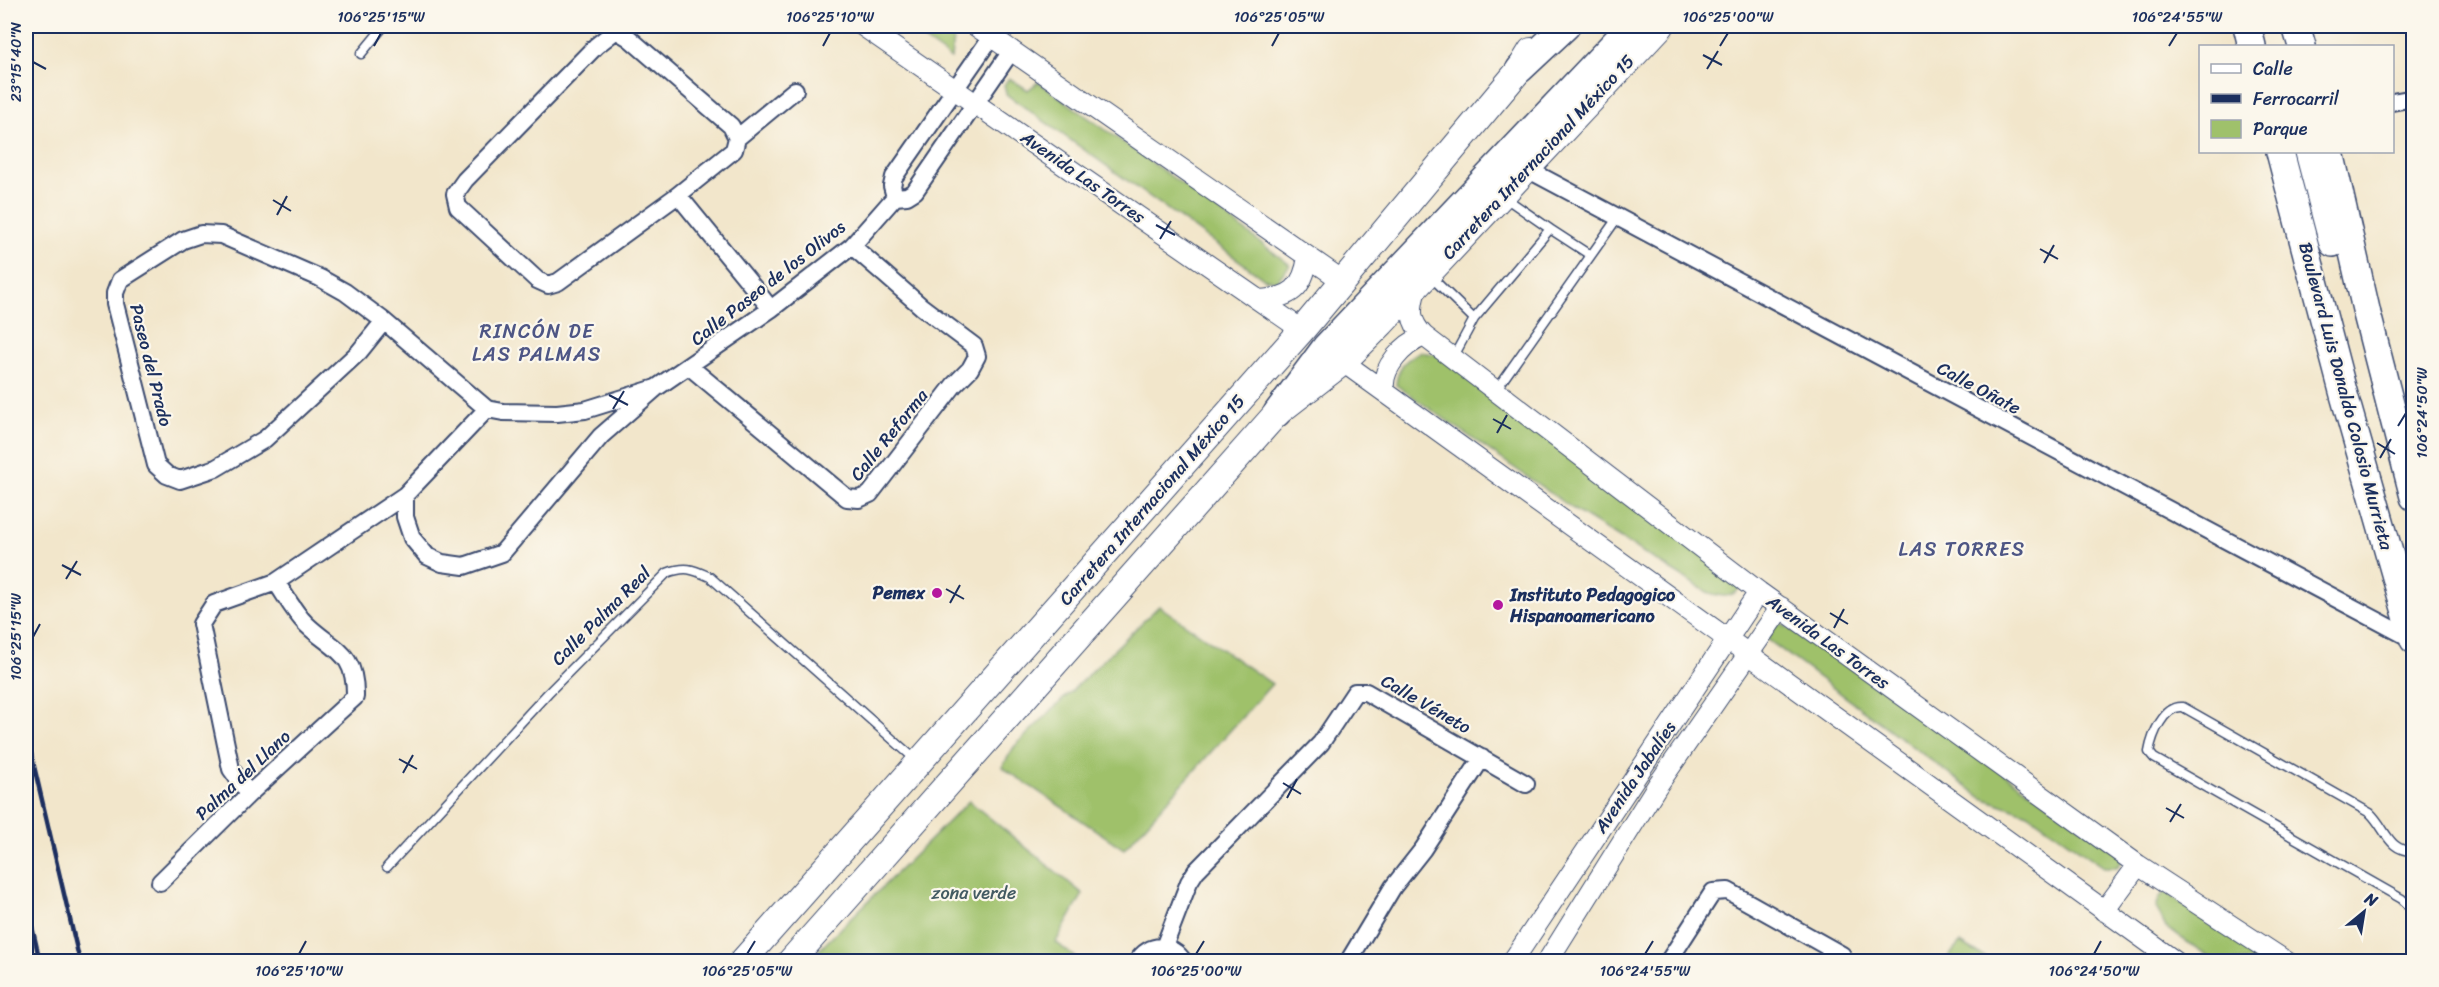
<svg xmlns="http://www.w3.org/2000/svg" width="2439" height="987" viewBox="0 0 2439 987" font-family="Sriracha,sans-serif">
<style>
.green{fill:#9fc16b;stroke:#5d7864;stroke-width:1.5}
.lines{fill:none;stroke-linecap:round;stroke-linejoin:round}
.service-casing{stroke:#3b4a6e;stroke-width:11}
.minor-casing{stroke:#3b4a6e;stroke-width:20}
.tertiary-casing{stroke:#3b4a6e;stroke-width:22}
.primary-casing{stroke:#3b4a6e;stroke-width:28}
.trunk-casing{stroke:#3b4a6e;stroke-width:30}
.service{stroke:#fff;stroke-width:8}
.minor{stroke:#fff;stroke-width:16}
.tertiary{stroke:#fff;stroke-width:20}
.primary{stroke:#fff;stroke-width:26}
.trunk{stroke:#fff;stroke-width:27}
.rail{stroke:#1b2f5e;stroke-width:4.5}
.ticks{fill:none;stroke:#1b2f5e;stroke-width:2}
.poi-dot{fill:#b5179e;stroke:#fbf7ec;stroke-width:2}
.labels{text-anchor:middle;stroke-width:4.5;stroke-linejoin:round;paint-order:stroke}
.street-label{font-size:18px;fill:#1b2f5e;stroke:#fbf7ec}
.poi-label{font-size:18px;font-weight:bold;fill:#1b2f5e;stroke:#fbf7ec;text-anchor:end}
.park-label{font-size:18px;fill:#435b62;stroke:#fbf7ec}
.neighbourhood-label{font-size:20px;letter-spacing:1.5px;fill:#4e5685;stroke:#fbf7ec}
.neatline{fill:none;stroke:#1b2f5e;stroke-width:2}
.ticks-label{font-size:15px;text-anchor:middle;fill:#1b2f5e}
</style>
<rect width="100%" height="100%" fill="#fbf7ec"/>
<filter id="ink" filterUnits="userSpaceOnUse"><feTurbulence type="fractalNoise" baseFrequency=".0167" numOctaves="2"/><feDisplacementMap in="SourceGraphic" scale="12" xChannelSelector="R" yChannelSelector="G"/><feConvolveMatrix kernelMatrix="1 2 1 2 8 2 1 2 1" color-interpolation-filters="sRGB"/></filter>
<filter id="wash" filterUnits="userSpaceOnUse"><feTurbulence type="fractalNoise" baseFrequency=".008" numOctaves="4" result="noise"/><feDisplacementMap in="SourceGraphic" scale="24" xChannelSelector="R" yChannelSelector="G"/><feGaussianBlur stdDeviation="1.35" result="paint"/><feColorMatrix in="noise" values="0 0 0 0 0 0 0 0 0 0 0 0 0 0 0 0 0 1.4 0 .05"/><feComposite in="paint" operator="in"/></filter>
<g filter="url(#wash)">
<rect width="100%" height="100%" fill="#f2e6cb"/>
<!-- green -->
<path class="green" d="M905,26h31l17,12 -2,21z
M1009,78l19,12 10,-8 172,122 80,61 -13,16 -12,-2 -259,-185 -2,-9z
M1421,352l32,6 289,226c-7,16 -21,13 -35,8l-128,-79 -183,-128c1,-17 9,-26 25,-33z
M1159,606l113,78 -148,165 -122,-82 12,-20z
M1778,622l48,28 299,207 -8,10h-13l-76,-53 -46,-16 -215,-159z
M969,801l114,93 -27,48 23,19 -272,1z
M2165,892l99,69h-48l-50,-33 -10,-21 4,-10z
M1960,943l32,18h-47z"/>
</g>
<g filter="url(#ink)">
<g class="lines">
<!-- service casing -->
<g class="service-casing">
<path id="service" d="M361,54l23,-28
M1550,229l40,26
M1429,275l45,44
M1453,358l21,-39 76,-90 -46,-32
M1496,390l122,-173
M2414,851c-26,1 -28,-23 -44,-38l-187,-106c-19,-2 -31,28 -34,45l5,6 248,141 7,7 5,12
M387,867l161,-174 119,-120c19,-7 25,-4 43,4l207,184"/>
</g>
<!-- minor casing -->
<g class="minor-casing">
<path id="minor" d="M609,26l20,12 102,88 6,12
M615,31l-19,15 -131,134 -10,14 3,13 79,73 11,5 10,-3 120,-87 56,-45 3,-12 58,-48
M2392,102l22,-4
M1527,169l887,471
M678,195l93,114
M895,197l-3,-11 2,-9 98,-141
M384,321l-25,31 -94,87 -49,29 -36,12 -13,-5 -11,-10 -41,-161v-11l5,-13 63,-40 18,-6 20,1 99,43 25,14 39,29 103,88 16,3 54,1 28,-3 71,-22
M690,367l157,131 12,1 11,-5 84,-109 16,-16 7,-13 -3,-10 -52,-39 -70,-61
M405,495v22l7,21 15,18 15,7 22,3 38,-13 99,-117 55,-48 115,-79 81,-63 43,-49 12,-1 8,-5 97,-141
M249,794l-18,-25 -30,-145 13,-20 62,-22 129,-87 82,-86
M160,882l89,-88 106,-97c1,-46 -21,-46 -49,-73 -12,-12 -21,-29 -30,-42
M1164,947l25,-65 7,-11 125,-128 34,-51h11l160,92
M1137,962c12,-20 35,-19 47,0
M1348,962l45,-75 30,-38 59,-91
M1668,962l45,-70 15,-1 114,64 3,7"/>
</g>
<!-- tertiary casing -->
<g class="tertiary-casing">
<path id="tertiary" d="M863,26l439,304
M976,26l367,255
M1416,289c-6,20 -7,32 8,47l335,256 379,273 149,97
M1259,300c32,-2 44,-11 49,-43
M1343,362l833,600
M1384,390c-3,-23 20,-46 40,-54
M2104,911l34,-46
M1512,962l247,-370
M1547,962l110,-176 124,-179"/>
</g>
<!-- primary casing -->
<g class="primary-casing">
<path id="primary" d="M742,962l560,-632 218,-261 11,-18
M790,962l487,-549 66,-51 39,-39 279,-297"/>
</g>
<!-- trunk casing -->
<g class="trunk-casing">
<path id="trunk" d="M2247,26l5,20
M2296,26l6,20
M1520,69l46,-43
M2280,152l64,243 70,245
M2309,152l24,91
M2330,152l37,162 47,183
M1277,413l49,-66 305,-321"/>
</g>
<!-- service -->
<use href="#service" class="service"/>
<!-- minor -->
<use href="#minor" class="minor"/>
<!-- tertiary -->
<use href="#tertiary" class="tertiary"/>
<!-- primary -->
<use href="#primary" class="primary"/>
<!-- trunk -->
<use href="#trunk" class="trunk"/>
<!-- rail -->
<path class="rail" d="M26,732l54,230
M26,900l14,62"/>
</g>
</g>
<!-- ticks -->
<path class="ticks" d="M374,46l7,-13M823,46l7,-13M1272,46l7,-13M1720,46l8,-13M2169,46l8,-13M1703,55l19,10M33,62l13,7M1707,69l11,-18M273,200l18,11M277,215l10,-19M1156,225l19,10M1160,239l11,-18M2040,249l18,10M2044,263l10,-18M609,395l19,10M613,409l11,-18M1493,419l18,10M2398,426l8,-13M1497,433l10,-18M2377,443l18,11M2380,458l11,-19M62,565l19,10M66,579l11,-18M946,589l18,10M950,603l10,-18M1830,613l18,11M1834,628l10,-19M33,637l7,-13M399,759l18,10M403,773l10,-18M1283,783l18,11M1287,798l10,-19M2166,808l18,10M2170,822l11,-18M299,954l7,-13M747,954l8,-13M1196,954l8,-13M1645,954l8,-13M2094,954l7,-13"/>
<!-- markers -->
<g class="poi-dot">
<circle cx="937" cy="593" r="6"/>
<circle cx="1498" cy="605" r="6"/>
</g>
<g class="labels">
<!-- street labels -->
<g class="street-label">
<text transform="translate(1538 157) rotate(-47)" y="6">Carretera Internacional México 15</text>
<text transform="translate(1083 177) rotate(35)" y="6">Avenida Las Torres</text>
<text transform="translate(768 283) rotate(-38)" y="6">Calle Paseo de los Olivos</text>
<text transform="translate(151 365) rotate(76)" y="6">Paseo del Prado</text>
<text transform="translate(1979 388) rotate(28)" y="6">Calle Oñate</text>
<text transform="translate(2346 396) rotate(75)" y="6">Boulevard Luis Donaldo Colosio Murrieta</text>
<text transform="translate(889 435) rotate(-51)" y="6">Calle Reforma</text>
<text transform="translate(1152 500) rotate(-49)" y="6">Carretera Internacional México 15</text>
<text transform="translate(601 616) rotate(-45)" y="6">Calle Palma Real</text>
<text transform="translate(1828 642) rotate(36)" y="6">Avenida Las Torres</text>
<text transform="translate(1426 704) rotate(30)" y="6">Calle Véneto</text>
<text transform="translate(243 775) rotate(-43)" y="6">Palma del Llano</text>
<text transform="translate(1635 777) rotate(-56)" y="6">Avenida Jabalíes</text>
</g>
<!-- poi labels -->
<g class="poi-label">
<text x="925" y="599">Pemex</text>
<text x="1510" y="601" text-anchor="start">Instituto Pedagogico<tspan x="1510" dy="21">Hispanoamericano</tspan></text>
</g>
<!-- park labels -->
<g class="park-label">
<text x="974" y="899">zona verde</text>
</g>
<!-- neighbourhood labels -->
<g class="neighbourhood-label">
<text x="537" y="338">RINCÓN DE<tspan x="537" dy="23">LAS PALMAS</tspan></text>
<text x="1962" y="556">LAS TORRES</text>
</g>
</g>
<!-- margin -->
<rect width="2439" height="987" fill="none" stroke="#fbf7ec" stroke-width="66"/>
<!-- legend -->
<rect x="2199" y="45" width="195" height="108" fill="#fbf7ec" stroke="#a1a7b3" stroke-width="1.5"/>
<rect x="2211" y="64" width="30" height="9" fill="#ffffff" stroke="#a1a7b3" stroke-width="1.5"/>
<text x="2253" y="75" font-size="18" fill="#1b2f5e">Calle</text>
<rect x="2211" y="94" width="30" height="9" fill="#1b2f5e" stroke="#a1a7b3" stroke-width="1.5"/>
<text x="2253" y="105" font-size="18" fill="#1b2f5e">Ferrocarril</text>
<rect x="2211" y="120" width="30" height="18" fill="#9fc16b" stroke="#a1a7b3" stroke-width="1.5"/>
<text x="2253" y="135" font-size="18" fill="#1b2f5e">Parque</text>
<!-- north arrow -->
<g transform="translate(2364 912) rotate(30)" stroke="#fbf7ec" stroke-width="4.5" paint-order="stroke">
<path d="M0-4.5L10 22L0 15L-10 22Z" fill="#1b2f5e"/>
<text y="-9" font-size="16" font-weight="bold" text-anchor="middle" fill="#1b2f5e">N</text>
</g>
<rect x="33" y="33" width="2373" height="921" class="neatline"/>
<g class="ticks-label">
<text x="381" y="22">106°25'15"W</text>
<text x="830" y="22">106°25'10"W</text>
<text x="1279" y="22">106°25'05"W</text>
<text x="1728" y="22">106°25'00"W</text>
<text x="2177" y="22">106°24'55"W</text>
<text transform="translate(16 62) rotate(-90)" y="5">23°15'40"N</text>
<text transform="translate(2422 413) rotate(-90)" y="5">106°24'50"W</text>
<text transform="translate(16 637) rotate(-90)" y="5">106°25'15"W</text>
<text x="299" y="976">106°25'10"W</text>
<text x="747" y="976">106°25'05"W</text>
<text x="1196" y="976">106°25'00"W</text>
<text x="1645" y="976">106°24'55"W</text>
<text x="2094" y="976">106°24'50"W</text>
</g>
</svg>
